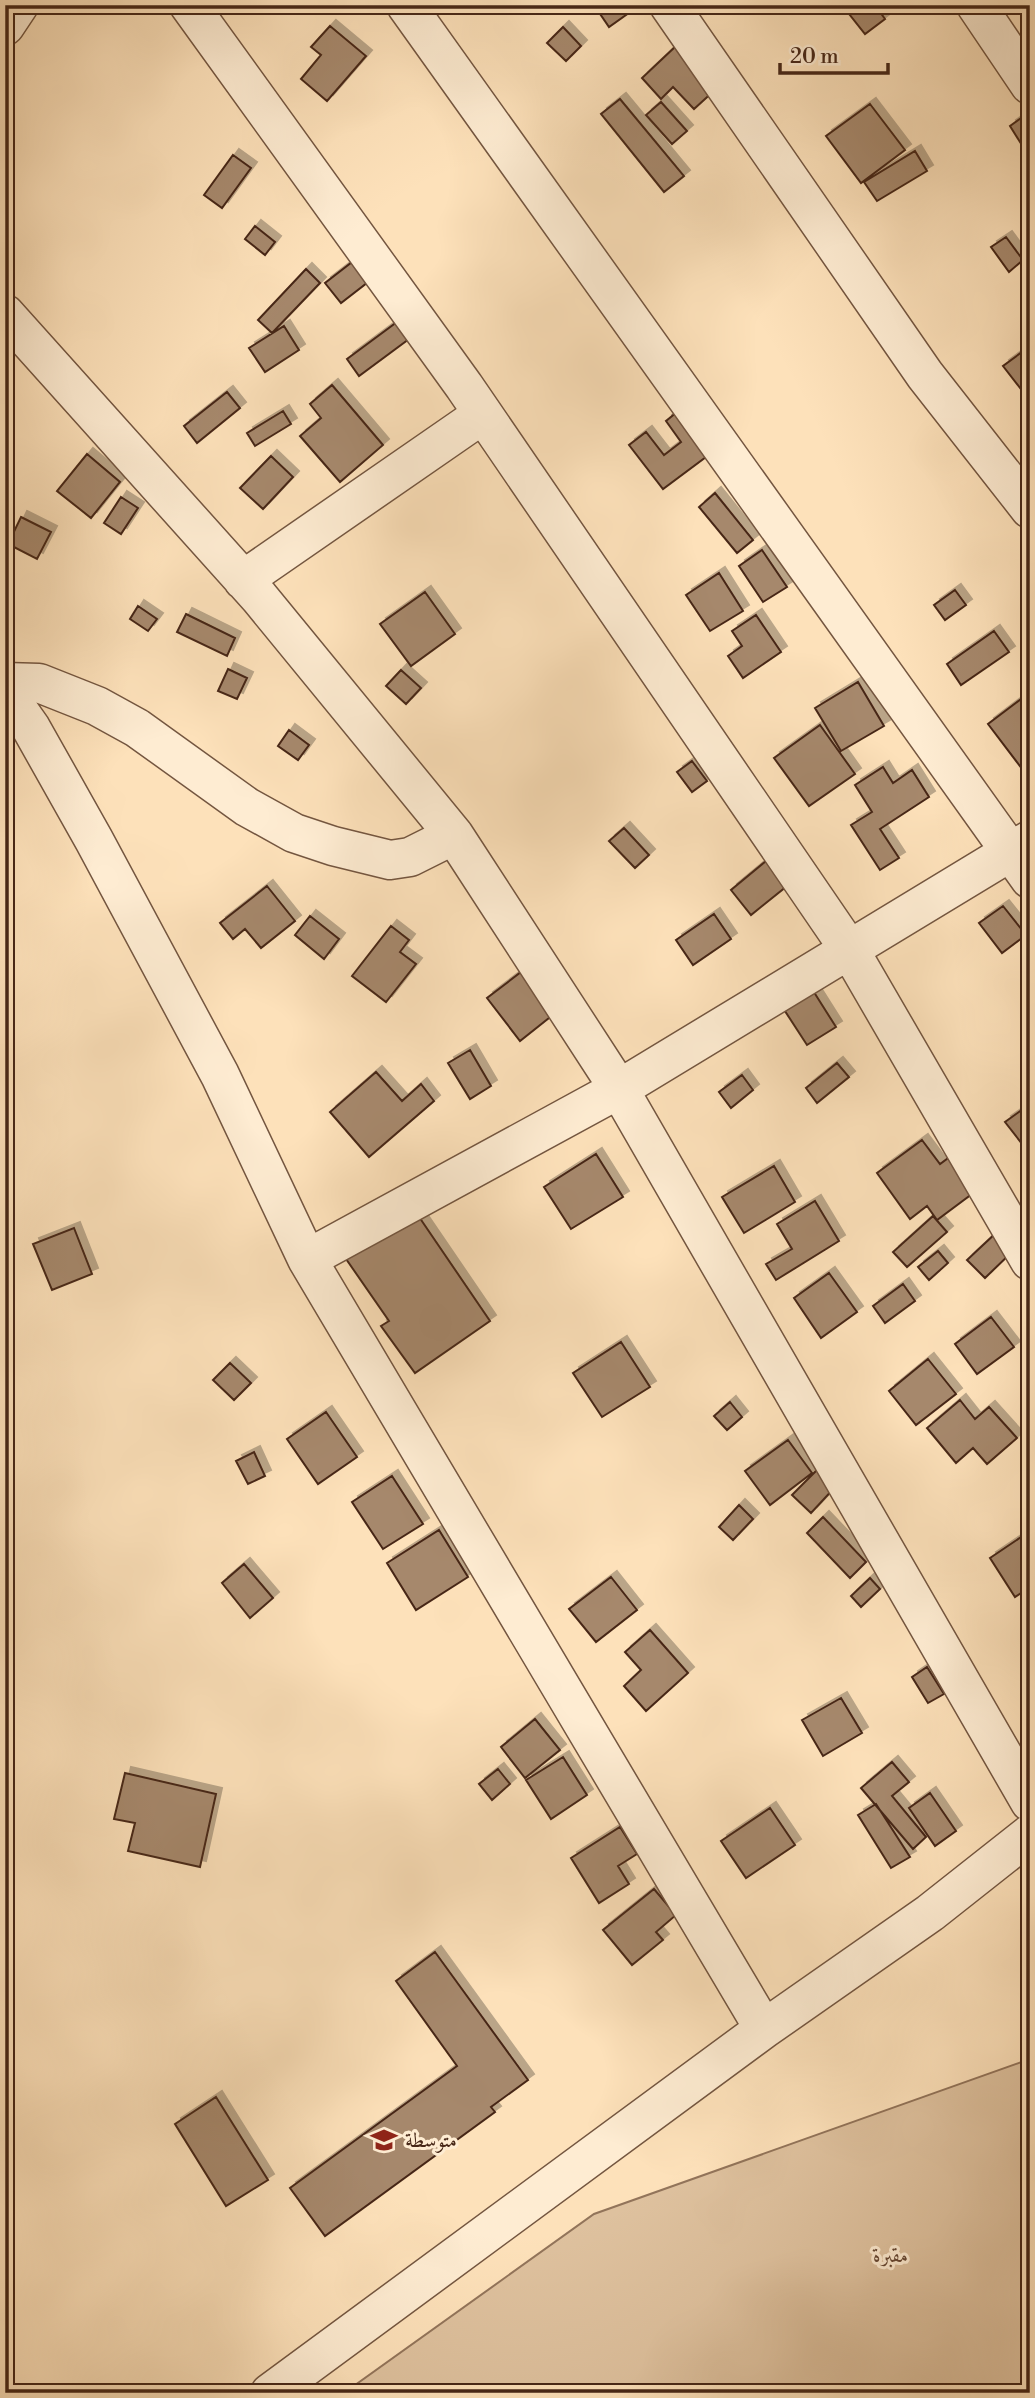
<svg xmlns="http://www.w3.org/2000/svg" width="1035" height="2398" viewBox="0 0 1035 2398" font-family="'Libre Bodoni',Amiri,serif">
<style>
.green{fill:#dec19e;stroke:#92745a;stroke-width:2}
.building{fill:#a6886c;stroke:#472717;stroke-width:2;filter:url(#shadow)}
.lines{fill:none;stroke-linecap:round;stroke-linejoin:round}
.minor-casing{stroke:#745640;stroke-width:41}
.minor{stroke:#feecd2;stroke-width:38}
.labels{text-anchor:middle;stroke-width:6;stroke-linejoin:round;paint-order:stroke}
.poi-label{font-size:21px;fill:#472717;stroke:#feecd2;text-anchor:start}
.park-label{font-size:21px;font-style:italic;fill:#654632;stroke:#feecd2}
</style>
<defs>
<filter id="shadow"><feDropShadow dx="6" dy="-6" stdDeviation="0" flood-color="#0004"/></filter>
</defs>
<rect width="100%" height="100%" fill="#fde1ba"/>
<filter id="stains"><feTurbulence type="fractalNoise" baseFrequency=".00286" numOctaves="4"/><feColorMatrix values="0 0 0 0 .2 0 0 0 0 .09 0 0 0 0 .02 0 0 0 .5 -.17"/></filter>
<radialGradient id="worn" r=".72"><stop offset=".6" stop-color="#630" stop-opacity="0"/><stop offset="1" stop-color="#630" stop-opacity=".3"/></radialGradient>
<!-- green -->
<path class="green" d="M1030,2059v334h-686l250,-179z"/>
<!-- building -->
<path class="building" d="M594,5h46l-31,22z
M842,5h33l10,14 -20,15z
M330,26l36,30 -39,45 -26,-22 20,-24 -10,-8z
M563,27l18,19 -15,15 -19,-18z
M676,46l40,43 -22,20 -21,-22 -12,12 -19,-21z
M620,99l64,77 -20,16 -63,-78z
M661,102l26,29 -15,13 -26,-29z
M870,104l35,46 -44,33 -35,-47z
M1024,116l6,8v34l-20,-32z
M915,151l12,20 -50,30 -13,-19z
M233,155l18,13 -29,40 -18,-13z
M255,226l20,16 -10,13 -20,-16z
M1006,237l17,23 -14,12 -18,-25z
M356,259l16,20 -31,24 -16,-20z
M306,269l14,14 -48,50 -14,-13z
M397,322l12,17 -50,37 -12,-17z
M284,326l15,24 -34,22 -16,-24z
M1030,346v42l-6,5 -21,-27z
M332,385l51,60 -43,37 -40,-46 21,-18 -11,-14z
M227,392l13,16 -43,35 -13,-17z
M682,408l32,43 -51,38 -34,-44 17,-13 18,23 17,-13 -15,-21z
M283,411l8,13 -36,22 -8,-13z
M87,454l33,28 -29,36 -34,-27z
M271,456l22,21 -30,32 -23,-21z
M715,493l38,47 -16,13 -38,-46z
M121,497l17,11 -17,26 -17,-11z
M21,517l30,15 -14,27 -29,-15z
M762,550l25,37 -24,15 -24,-36z
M719,573l24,38 -33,20 -24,-36z
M955,590l11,15 -21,15 -11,-15z
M425,592l30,42 -44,32 -31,-42z
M138,606l19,13 -9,12 -18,-12z
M186,614l49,24 -8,18 -50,-24z
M756,615l25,37 -38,26 -15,-22 14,-10 -10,-15z
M994,631l15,21 -48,33 -14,-21z
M228,669l19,9 -10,21 -19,-8z
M401,670l20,18 -15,16 -20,-18z
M858,682l26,44 -43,25 -26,-43z
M1029,693l1,2 -1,83 -41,-54z
M820,725l35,49 -46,32 -35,-48z
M289,730l20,15 -11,15 -20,-14z
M692,761l15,20 -15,11 -15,-20z
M883,767l10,16 19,-13 17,27 -49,32 19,29 -19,12 -29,-45 21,-13 -17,-27z
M624,828l25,27 -14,13 -26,-27z
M766,861l21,25 -36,29 -20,-25z
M267,886l28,35 -34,27 -16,-19 -12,10 -13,-16z
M1003,906l23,29 -24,18 -23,-30z
M714,914l17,25 -38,26 -17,-25z
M310,916l29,23 -15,20 -29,-24z
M391,926l18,14 -9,12 16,12 -30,38 -34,-26z
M521,972l33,42 -34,27 -33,-43z
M812,989l24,38 -29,18 -24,-37z
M470,1050l21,36 -21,13 -22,-36z
M837,1063l12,14 -32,26 -11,-15z
M376,1072l26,29 19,-17 13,17 -65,56 -39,-45z
M742,1075l11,15 -22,18 -12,-16z
M1030,1104v42l-4,3 -21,-27z
M922,1140l18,24 19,-14 25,35 -47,35 -10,-14 -17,13 -33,-46z
M596,1154l27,43 -52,32 -27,-42z
M774,1166l21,36 -51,31 -22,-36z
M815,1201l24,40 -63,39 -10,-16 26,-15 -15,-25z
M413,1208l77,113 -75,52 -34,-47 8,-5 -45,-65z
M933,1216l14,16 -40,35 -14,-15z
M74,1228l18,46 -40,16 -19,-46z
M997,1232l17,18 -29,28 -18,-18z
M938,1251l10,12 -19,17 -11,-13z
M829,1273l28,39 -36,26 -27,-40z
M903,1284l12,17 -30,22 -12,-17z
M991,1317l23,30 -37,27 -22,-30z
M621,1342l29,45 -48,30 -29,-44z
M928,1359l28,35 -40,31 -27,-34z
M230,1363l21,20 -17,17 -21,-20z
M960,1400l15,19 14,-12 28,31 -30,26 -14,-16 -17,15 -29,-35z
M730,1402l12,15 -15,13 -13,-14z
M326,1412l31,45 -39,27 -31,-45z
M788,1440l24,33 -42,32 -25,-34z
M254,1452l11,24 -17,8 -12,-23z
M819,1468l18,17 -26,28 -19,-18z
M392,1476l31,48 -40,25 -31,-47z
M739,1505l14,14 -20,21 -14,-13z
M823,1517l43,45 -16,16 -43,-45z
M439,1530l29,47 -52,33 -29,-47z
M1030,1531v56l-15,10 -25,-39z
M244,1564l29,34 -23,20 -28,-35z
M611,1577l26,33 -41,32 -27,-33z
M870,1578l10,11 -19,18 -10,-11z
M650,1630l38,43 -42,38 -22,-25 17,-16 -16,-18z
M927,1667l17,27 -16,9 -16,-26z
M841,1698l21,35 -39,23 -21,-36z
M535,1719l25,31 -35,28 -24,-31z
M563,1757l24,38 -36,24 -25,-39z
M892,1762l17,20 -17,14 34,41 -13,12 -52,-61z
M498,1769l12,15 -18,16 -13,-16z
M125,1773l91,21 -16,73 -72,-16 7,-28 -21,-4z
M930,1793l26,38 -21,15 -26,-38z
M876,1804l34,53 -19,11 -33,-53z
M770,1808l25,37 -49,33 -25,-37z
M620,1827l17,27 -19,12 11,18 -30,19 -28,-45z
M654,1889l22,26 -20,17 7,8 -31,25 -29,-35z
M435,1952l93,128 -37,27 4,5 -170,124 -35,-48 167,-122 -61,-85z
M216,2097l52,83 -42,26 -51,-82z"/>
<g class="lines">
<!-- minor casing -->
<g class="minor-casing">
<path id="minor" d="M189,5l275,381 385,563 181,312
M406,5l624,874
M669,5l256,370 105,134
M976,5l54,80
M5,26l14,-21
M5,314l254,283 195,238 165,254 411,713
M243,580l240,-166
M5,682l34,1 58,23 40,22 110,79 47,26 39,13 57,14 20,-3 44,-22
M5,691l26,37 63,112 126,235 87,184 457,770
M307,1259l312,-170 411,-249
M270,2393l494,-364 166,-116 100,-79"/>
</g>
<!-- minor -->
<use href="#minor" class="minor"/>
</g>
<!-- icons -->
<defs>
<g id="school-bare" transform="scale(2.1)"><path d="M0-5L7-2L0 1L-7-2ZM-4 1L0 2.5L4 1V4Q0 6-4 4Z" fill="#8f2418" stroke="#feecd2" stroke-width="2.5" paint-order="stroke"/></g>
</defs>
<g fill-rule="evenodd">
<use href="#school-bare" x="384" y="2140"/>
</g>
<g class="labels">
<!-- poi labels -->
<g class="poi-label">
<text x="405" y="2147">متوسطة</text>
</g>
<!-- park labels -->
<g class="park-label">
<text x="891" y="2262">مقبرة</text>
</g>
</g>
<!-- margin -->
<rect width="1035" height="2398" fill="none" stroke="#fde1ba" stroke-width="28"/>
<rect x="7" y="7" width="1021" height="2384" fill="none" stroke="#472717" stroke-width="3.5"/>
<rect x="14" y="14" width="1007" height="2370" fill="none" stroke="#472717" stroke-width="2"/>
<!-- scale -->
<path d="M780 63v10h108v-10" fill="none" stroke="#472717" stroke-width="3.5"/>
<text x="790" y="63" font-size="21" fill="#472717" stroke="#feecd2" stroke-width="5" paint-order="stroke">20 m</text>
<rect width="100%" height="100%" filter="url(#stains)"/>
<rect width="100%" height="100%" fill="url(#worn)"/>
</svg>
